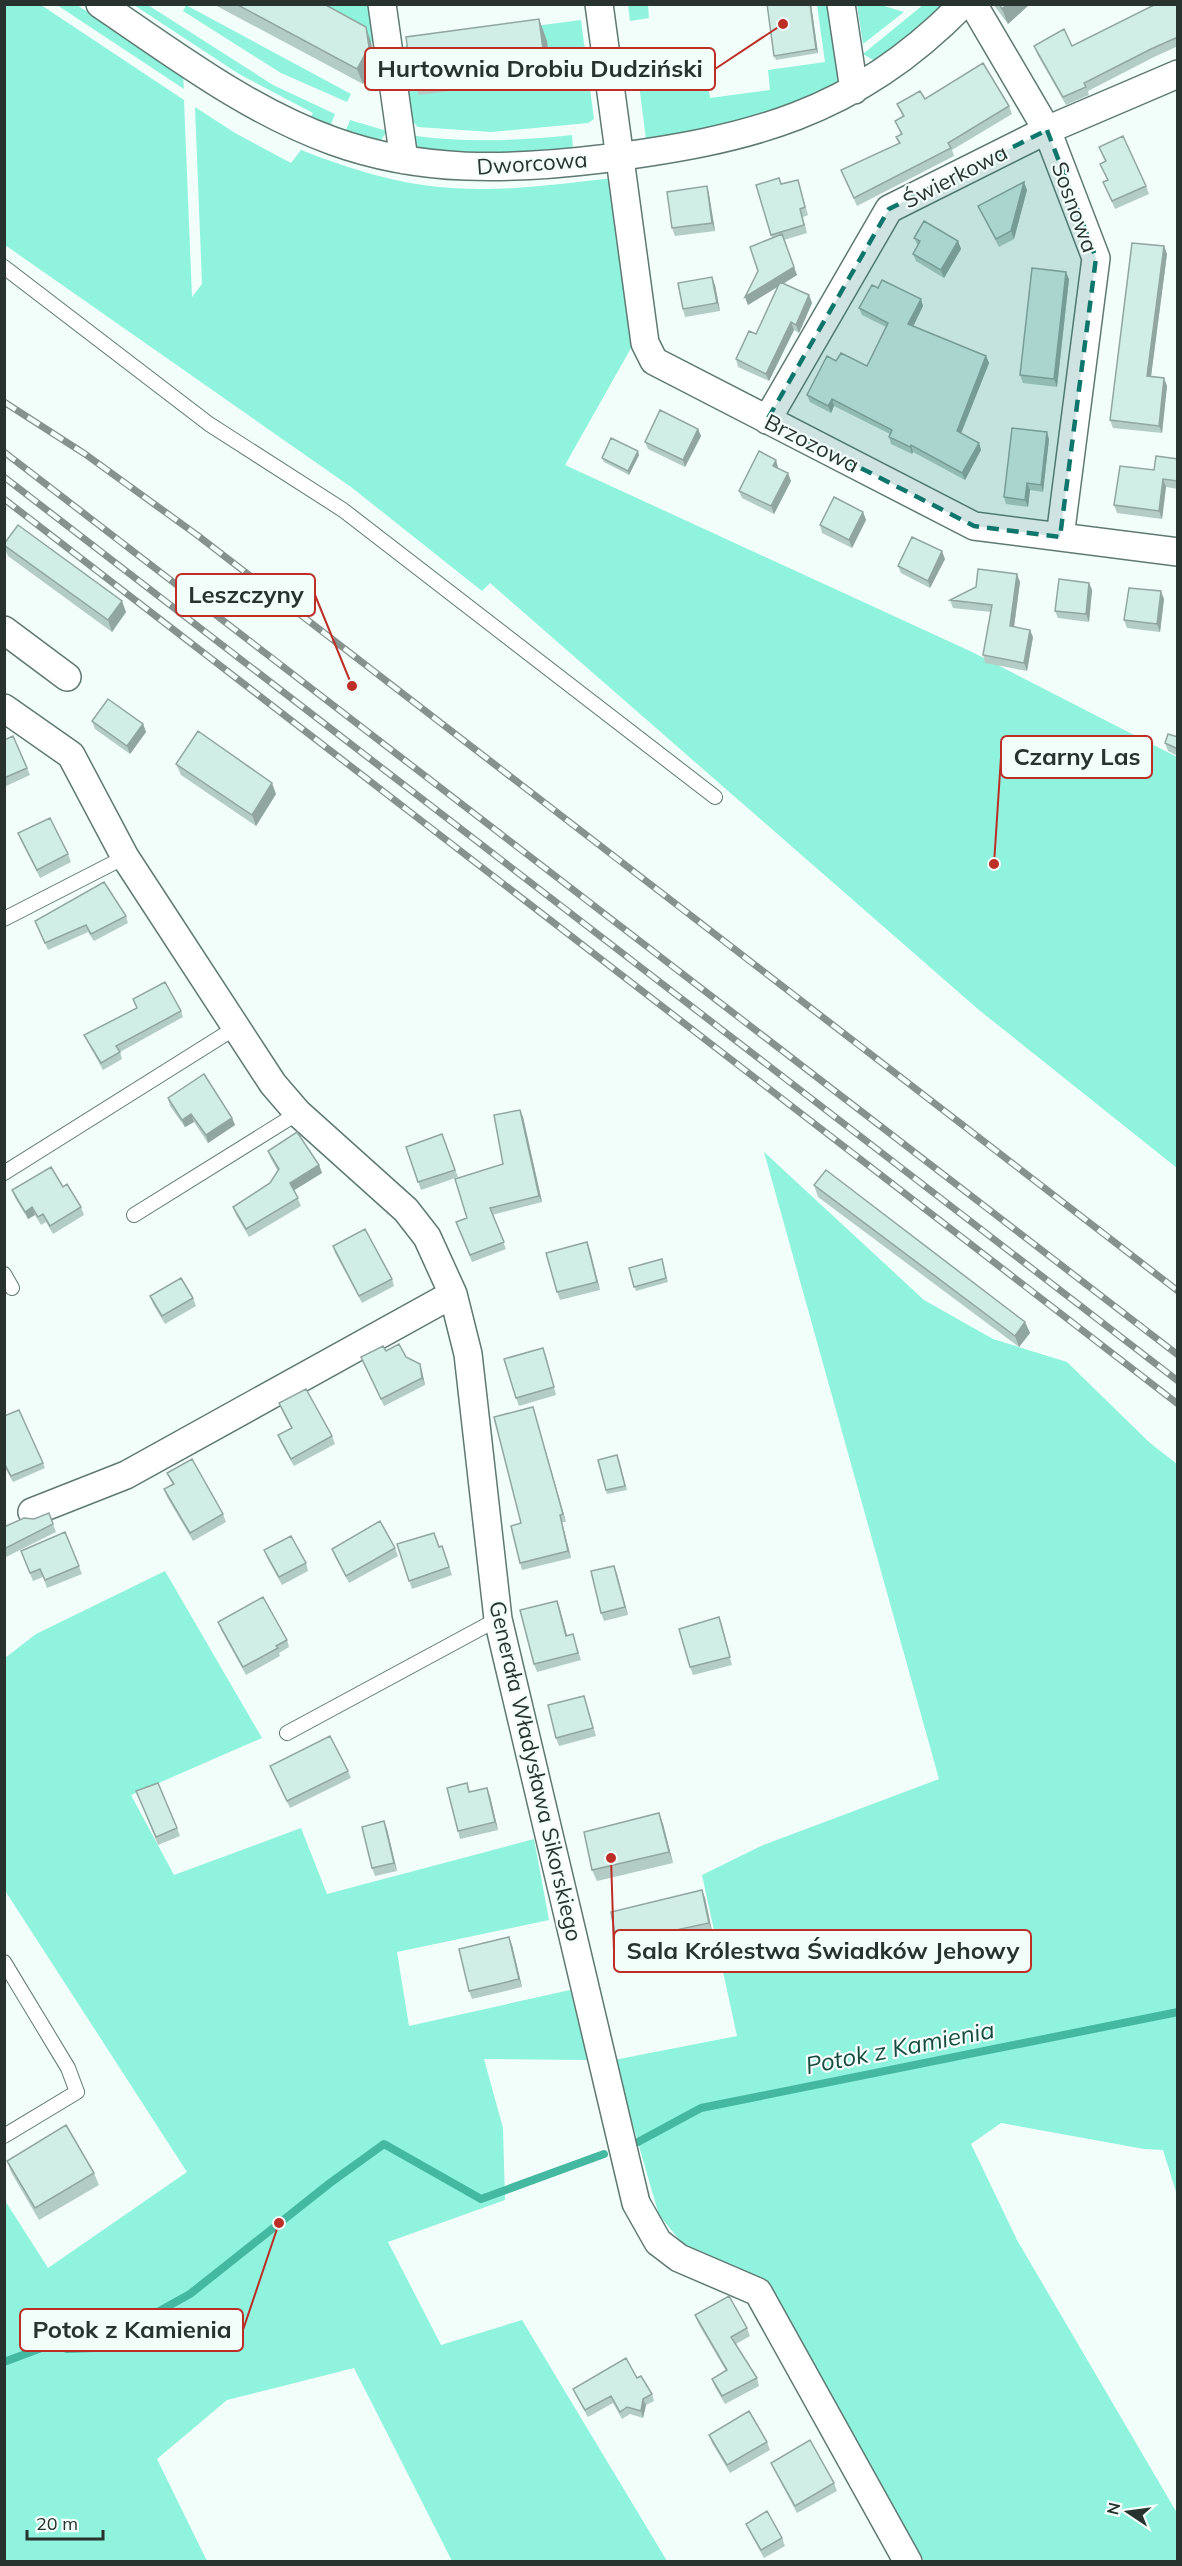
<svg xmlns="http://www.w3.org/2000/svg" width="1182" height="2566" viewBox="0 0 1182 2566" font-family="Mulish,sans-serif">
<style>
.green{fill:#8ff3dd}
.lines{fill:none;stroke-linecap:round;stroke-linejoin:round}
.stream{stroke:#45b8a2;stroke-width:8}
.service-casing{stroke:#5f7973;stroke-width:16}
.minor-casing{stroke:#5f7973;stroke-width:30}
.service{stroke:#fff;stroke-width:14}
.minor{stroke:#fff;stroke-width:27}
.rail-casing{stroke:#86928e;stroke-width:7}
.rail{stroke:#f2fefa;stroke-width:4.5;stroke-dasharray:14;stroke-linecap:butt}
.wall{fill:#b3ccc6}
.shaded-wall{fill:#92a6a1}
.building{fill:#d0ede6;stroke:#92a6a1;stroke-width:1.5}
.marked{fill:#0f766e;fill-opacity:0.2;stroke:#0f766e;stroke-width:4.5;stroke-dasharray:12 8;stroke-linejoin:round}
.labels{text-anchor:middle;stroke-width:4.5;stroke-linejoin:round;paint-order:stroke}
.street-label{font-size:22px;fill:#283330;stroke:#f2fefa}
.water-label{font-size:24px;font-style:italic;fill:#1a4b41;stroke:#f2fefa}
.leader{fill:none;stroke:#bc2e26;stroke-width:2}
.callout-dot{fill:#bc2e26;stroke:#f2fefa;stroke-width:2}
.callout{fill:#f2fefa;stroke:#bc2e26;stroke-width:2}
.callout-label{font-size:24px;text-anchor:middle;font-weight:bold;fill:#283330}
</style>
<rect width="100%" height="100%" fill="#f2fefa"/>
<!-- green -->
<path class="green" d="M5,5h36l143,95 8,197 10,-13 -7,-177 40,26 56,30 10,-13c49,19 99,35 151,38 54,4 107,-4 161,-10l22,163 -70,124 405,186 207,106v411l-198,-158 -489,-427 -8,8 -131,-104 -346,-242z
M57,5h20l106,70 1,14z
M134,5h14l125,80 62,29 -6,15 -20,-9 4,-7 -74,-39z
M186,5l165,89 -4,8 -66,-29 -98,-62z
M301,5h74l7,43z
M628,5h20l1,13 -19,3z
M817,5h14l12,79c-61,30 -129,47 -197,55l-10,-77 11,-2 4,31 30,-3 -1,-15 26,-4 4,29 60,-8 -2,-20 57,-8z
M857,5h24l23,7 -41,32z
M923,5h23l-31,27 -40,29 -12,-7z
M581,20l13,99 -6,4 -97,9 -73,-5 -6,-6 -11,-71 9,-8z
M350,120l37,11 -8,12 -35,-8z
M409,135c55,8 107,6 163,0l1,14 -63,8 -91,-8z
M764,1152l160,148 69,39 74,23 83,81 27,21v731l-14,-45 -19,-1 -143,-26 -30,21 46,96 160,273v48h-253l-156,-280 -77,-27 -32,-39 -45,-155 123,-24 -35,-161 59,-29 178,-67z
M165,1571l97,167 -131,57 43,80 127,-47 26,66 207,-55 15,81 -152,32 12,74 161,-36 18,70 -104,-1 19,69 2,72 -117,42 53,103 81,-25 145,241h-215l-98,-193 -127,32 -70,59 50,102h-202l-1,-362 44,69 139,-96 -183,-283 1,-231 31,-24z"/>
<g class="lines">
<!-- stream -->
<path class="stream" d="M638,2142l63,-34 477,-96
M4,2362l48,-18 15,5 26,-1 97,-54 140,-111 54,-39 97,55 123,-45"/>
<!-- service casing -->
<g class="service-casing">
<path id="service" d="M4,267l205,157 134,86 372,287
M4,919l121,-62
M4,1173l231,-145
M134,1215l164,-102
M4,1274l8,14
M287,1733l211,-114
M4,1962l64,106 9,24 -73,44"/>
</g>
<!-- minor casing -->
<g class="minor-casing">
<path id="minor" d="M100,4c74,50 149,107 233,137 88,32 177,29 268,18 148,-19 253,-44 362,-155
M382,4l22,156
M599,4l46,339 9,18 320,165 204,26
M841,4l13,86
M973,4l74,126 49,128 -36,279
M767,420l122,-211 158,-79 131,-56
M4,630l63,47
M4,708l67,47 54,102 148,227 25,29 108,97 21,27 26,57 15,60 30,265 138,584 22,39 21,16 79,34 150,270
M32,1512l94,-37 327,-181"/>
</g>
<!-- service -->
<use href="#service" class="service"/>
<!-- minor -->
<use href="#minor" class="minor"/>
<!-- rail casing -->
<g class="rail-casing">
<path id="rail" d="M4,402l81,52 112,81 981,756
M4,452l1174,903
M4,477l1174,904
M4,499l1174,905"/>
</g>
<!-- rail -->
<use href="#rail" class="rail"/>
</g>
<!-- wall -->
<path class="wall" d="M213,4h111l47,38 3,20 -11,22z
M811,4l7,49 -42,7 -2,-4z
M993,4h37l-22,20z
M1178,4v42l-24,11 -66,34 1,4 -23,10 -29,-51 -3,-8h38z
M539,19l8,22 4,37 -132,17 -8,-21z
M925,99l84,7 3,8 -60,36 2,6 -97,50 -16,-36 58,-26 -3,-7 5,-2 -6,-14 8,-4 -6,-13z
M1099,147l47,39 3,8 -34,15 -12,-27 4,-2 -7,-16 5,-2z
M779,178l3,6 16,-4 10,35 -5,2 4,16 -23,7 13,35 -14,9 26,11 3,8 -13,30 -5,-3 -25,51 -31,-14 -2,-8 20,-25 21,-47 -29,18 -3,-8 13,-26 14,-33 -16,-53z
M707,186l2,8 6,37 -40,5 -3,-8z
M1027,190l-13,49 -15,8 -18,-34 -3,-7z
M914,238l44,3 3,8 -17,29 -28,-17 -3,-7 5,-8z
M1164,246l3,8 -16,122 13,2 3,8 -5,47 -49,-5 -3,-8z
M1069,279l-12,108 -34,-4 -3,-8z
M715,285l5,26 -35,6 -2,-8z
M878,288l45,18 -10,20 73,30 3,7 -28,71 18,9 2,7 -16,30 -52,-28 -1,2 -21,-10 -2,-7 1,-3 -56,-28 -3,7 -21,-11 -3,-7 29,-34 31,5 19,-39 -24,-12 -3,-7z
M698,429l3,7 -16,31 -37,-18 -3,-7z
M1049,439l-6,53 -13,-2 -2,17 -22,-3 -2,-7z
M639,455l-10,20 -25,-13 -2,-4z
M1178,459v30l-12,-2 -4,32 -45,-6 -3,-8 40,-35z
M778,467v1l13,13 -17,33 -32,-16 -3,-7z
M863,512l3,8 -14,28 -30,-15 -2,-8z
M4,544l122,68 -14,20 -104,-76 -4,-9z
M945,559l-15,29 -29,-15 -3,-7z
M1020,582l-6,45 19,10 -6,34 -42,-8 -2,-8 8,-43 -38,-4 -3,-8z
M1089,583l3,7 -3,32 -31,-4 -3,-7z
M1164,599l-4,33 -33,-4 -3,-8z
M92,721l51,3 3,8 -16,22 -35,-25z
M1178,737v19l-10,-5 -3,-8z
M4,740l23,28 3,7 -26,12z
M176,764l100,30 -20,32 -75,-51z
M18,833l50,21 3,8 -31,16 -19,-37z
M126,916l2,7 -34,18 -6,-9 -40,18 -13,-29z
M133,999l48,12 2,6 -63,35 2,7 -19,11 -16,-29 -3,-6 53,-27z
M168,1098l64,20 3,7 -27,18 -14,-21 -9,5 -15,-21z
M520,1110l3,7 19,85 -50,13 14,34 -34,13 -16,-40 11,-4 36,-54z
M442,1134l16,43 -37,13 -15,-43z
M268,1151l51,14 3,8 -28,17 7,16 -52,31 -13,-22 -3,-8 37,-24 8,-12 -7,-12z
M814,1185l211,137 5,11 -11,14 -201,-150z
M63,1187l18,20 3,8 -31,19 -7,-12 -5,3 -6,-10 -7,4 -13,-21 -3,-8z
M587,1242l13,48 -40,10 -3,-8z
M333,1246l59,33 2,7 -32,17 -27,-50z
M663,1263l5,19 -32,9 -7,-23z
M150,1296l43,2 3,8 -31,18 -12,-20z
M386,1351l20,6 16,14 3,14 -41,21 -23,-49z
M546,1356l10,39 -37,11 -3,-8z
M279,1403l53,33 3,8 -41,22 -13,-23 -3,-8 13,-7 -9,-17z
M533,1407l33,115h-4l9,36 -49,12 -2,-7 1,-40z
M4,1416l39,47 2,5 -32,14 -9,-16z
M619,1459l8,31 -20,4 -1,-4z
M167,1473l56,41 3,8 -33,19 -26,-44 -3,-8 8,-5z
M53,1524l3,8 -52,26v-31z
M65,1532l17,42 -35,14 -4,-11 -10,4 -12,-30z
M397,1544l42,3 3,-1 10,29 -40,14z
M395,1548l3,8 -49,27 -14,-26 -3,-8z
M264,1550l42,13 2,8 -26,14 -15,-27z
M614,1566l14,49 -24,6 -3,-8z
M557,1601l10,34 6,-1 8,26 -44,12 -3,-8z
M719,1617l13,48 -39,10 -3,-8z
M218,1622l69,18 2,7 -10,6 1,3 -34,19 -25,-45z
M584,1696l12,40 -37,10 -3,-8z
M270,1766l78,5 3,7 -61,30z
M487,1788l3,8 8,34 -38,9 -2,-8 12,-39z
M136,1791l41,37 3,8 -22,9z
M659,1813l4,11 10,39 -76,18 -5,-11z
M387,1829l10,42 -22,5 -3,-8z
M702,1890l3,8 7,33 -53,10 2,8 -35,8 -4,-16 -4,1 -3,-8z
M512,1945l10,42 -50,12 -3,-8z
M7,2161l87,12 5,12 -60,35 -28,-48z
M695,2315l52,13 3,8 -14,8 21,34 2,8 -34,18 -10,-17 -3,-8 14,-8 -28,-48z
M637,2378l15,16 2,7 -8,4 -3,13 -13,-4 -8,5 -9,-16 -25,14 -12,-21 -3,-7z
M709,2435l58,7 3,8 -40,23 -18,-30z
M771,2463l63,20 3,8 -40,22 -23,-43z
M746,2524l36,14 3,8 -21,12 -15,-27z"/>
<!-- shaded-wall -->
<path class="shaded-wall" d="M810,4h1l7,49 -2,-4z
M1007,4h23l-22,20 -6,-15z
M539,19l8,22 4,37 -7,-21z
M366,27l5,15 3,20 -11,22 -6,-15z
M1024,182l3,8 -13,49 -3,-8z
M707,186l2,8 6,37 -3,-8z
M958,241l3,8 -17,29 -3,-8z
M1164,246l3,8 -17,130 -3,-8z
M794,267l3,8 -49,30 -3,-8z
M1066,272l3,7 -12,108 -3,-8z
M712,277l3,8 5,26 -3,-8z
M809,295l3,8 -13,30 -3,-8z
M921,299l2,7 -12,25 -3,-7z
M791,322l3,8 -25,51 -3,-7z
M986,356l3,7 -30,75 -2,-7z
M1164,378l3,8 -5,47 -3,-7z
M832,399l2,7 -3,7 -3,-7z
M698,429l3,7 -16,31 -2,-7z
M1047,432l2,7 -6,53 -2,-7z
M979,443l2,7 -16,30 -3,-7z
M911,445l2,7 -1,2 -2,-7z
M638,451l1,4 -10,20 -1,-4z
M776,460l2,7 -2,6 -3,-7z
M788,473l3,8 -17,33 -3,-8z
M1163,479l3,8 -4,32 -3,-8z
M1027,483l3,7 -2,17 -3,-7z
M863,512l3,8 -14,28 -3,-8z
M942,551l3,8 -15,29 -2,-7z
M1017,574l3,8 -7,52 -3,-8z
M1089,583l3,7 -3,32 -3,-8z
M1161,591l3,8 -4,33 -3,-8z
M122,601l4,11 -14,20 -4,-12z
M1030,630l3,7 -6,34 -3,-8z
M143,724l3,8 -16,22 -3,-8z
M272,783l4,11 -20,32 -4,-11z
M520,1110l3,7 19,85 -3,-6z
M191,1114l3,8 -9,5 -3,-7z
M232,1118l3,7 -27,18 -2,-8z
M319,1165l3,8 -29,18 -3,-8z
M32,1207l3,8 -7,4 -3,-7z
M587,1242l3,8 10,40 -3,-8z
M1025,1322l5,11 -11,14 -4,-11z
M420,1364l2,7 3,14 -3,-7z
M533,1407l2,7 31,108 -3,-8z
M560,1515l2,7 9,36 -3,-7z
M614,1566l3,8 11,41 -3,-8z
M557,1601l3,8 9,34 -3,-7z
M719,1617l3,8 10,40 -2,-8z
M487,1788l3,8 8,34 -3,-8z
M659,1813l4,11 10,39 -4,-11z
M384,1821l3,8 10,42 -3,-8z
M702,1890l3,8 7,33 -3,-8z
M509,1937l3,8 10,42 -3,-8z
M643,2399l3,6 -3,13 -2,-7z"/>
<!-- building -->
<path class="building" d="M236,4h88l42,23 3,20 -12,22z
M767,4h43l6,45 -42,7z
M999,4h8l-5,5z
M1156,4h22v33l-27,12 -67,34 2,4 -23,10 -29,-51 30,-17 8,17z
M539,19l5,38 -133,17 -5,-37z
M983,63l26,43 -61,37 3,5 -97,50 -13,-28 59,-27 -4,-6 6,-3 -7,-13 9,-5 -7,-12 23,-13 5,8z
M1123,136l23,50 -34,15 -9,-19 5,-2 -8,-16 6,-3 -7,-14z
M779,178l2,6 17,-4 7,27 -5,2 4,16 -33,10 -15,-50z
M1024,182l-13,49 -15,8 -18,-33z
M707,186l5,37 -40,5 -5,-36z
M924,221l34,20 -17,29 -28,-16 7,-13 -6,-3z
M782,234l12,33 -49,30 13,-26 -8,-24z
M1132,243l32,3 -17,130 17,2 -5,48 -49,-6z
M1032,268l34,4 -12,107 -34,-4z
M712,277l5,26 -34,6 -5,-26z
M882,280l39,19 -13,25 78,32 -29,75 22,12 -17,30 -51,-28 -1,2 -21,-10 3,-7 -60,-31 -4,7 -21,-11 20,-39 9,5 5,-8 26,13 21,-43 -29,-15 13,-23 6,3z
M780,282l29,13 -13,30 -5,-3 -25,52 -30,-15 13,-28 7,3z
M660,410l38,19 -15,31 -38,-18z
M1012,428l35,4 -6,53 -14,-2 -2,17 -21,-3z
M611,438l27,13 -10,20 -26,-13z
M759,451l17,9 -3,6 15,7 -17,33 -32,-15z
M1156,456l22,3v22l-15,-2 -4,32 -45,-6 6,-39 34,4z
M834,497l29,15 -14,28 -29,-15z
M18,525l104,76 -14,19 -104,-75v-1z
M912,537l30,14 -14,30 -30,-15z
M978,569l39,5 -7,52 20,4 -6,33 -41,-8 9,-50 -42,-5 26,-13z
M1059,579l30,4 -3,31 -31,-3z
M1129,588l32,3 -4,33 -33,-4z
M108,699l35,25 -16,22 -35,-25z
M198,731l74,52 -20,32 -76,-51z
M1168,734l10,3v12l-13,-6z
M13,736l14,32 -23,10v-38z
M50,818l18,36 -31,16 -19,-37z
M104,882l22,34 -35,18 -5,-9 -41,18 -10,-22z
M165,982l16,29 -65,35 4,6 -19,11 -17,-28 53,-27 -4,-9z
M204,1074l28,44 -26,17 -15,-21 -9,6 -14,-22z
M520,1110l19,86 -49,12 14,34 -34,13 -14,-33 11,-4 -12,-39 48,-15 -9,-49z
M297,1132l22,33 -29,18 8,15 -52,31 -13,-22 37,-24 9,-14 -11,-18z
M442,1134l13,36 -37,12 -12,-35z
M51,1167l12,20 4,-3 14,23 -31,19 -7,-12 -5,3 -6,-10 -7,5 -13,-22z
M826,1170l199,152 -10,14 -201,-151z
M365,1229l27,50 -33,17 -26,-50z
M587,1242l10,40 -40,10 -11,-39z
M662,1259l4,19 -32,9 -5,-19z
M181,1278l12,20 -31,18 -12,-20z
M399,1344l7,13 14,7 2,14 -41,21 -20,-42 22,-11 3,5z
M543,1348l11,39 -38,11 -12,-39z
M306,1389l26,47 -41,23 -13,-24 14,-7 -13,-25z
M533,1407l30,107 -3,1 8,36 -48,12 -9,-37 10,-3 -27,-106z
M19,1410l24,53 -32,13 -7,-13v-47z
M617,1455l8,31 -19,4 -8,-30z
M192,1459l31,55 -33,19 -26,-44 10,-5 -7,-11z
M49,1513l4,11 -49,25v-22l20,-9 10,1z
M380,1521l15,27 -49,28 -14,-27z
M65,1532l14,34 -34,14 -5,-11 -10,4 -9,-22z
M434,1533l5,14 3,-1 7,21 -40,14 -12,-37z
M291,1536l15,27 -27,14 -15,-27z
M614,1566l11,41 -24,6 -10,-42z
M263,1597l24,43 -11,6 2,2 -35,19 -25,-45z
M557,1601l9,35 7,-2 5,19 -44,11 -14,-54z
M719,1617l11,40 -40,10 -11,-38z
M584,1696l9,32 -37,10 -8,-33z
M330,1736l18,35 -61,30 -17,-35z
M158,1783l19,45 -21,9 -20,-46z
M467,1783l2,9 18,-4 8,34 -37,9 -11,-43z
M659,1813l10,39 -77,18 -8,-38z
M384,1821l10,42 -22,5 -10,-41z
M702,1890l7,33 -52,11 1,7 -35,8 -3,-16 -5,1 -4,-22z
M509,1937l10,42 -50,12 -10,-42z
M66,2125l28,48 -59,35 -28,-47z
M729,2296l18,32 -16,9 26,41 -35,18 -10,-17 15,-9 -32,-55z
M626,2358l11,20 4,-2 11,18 -9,5 -2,12 -14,-4 -7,5 -9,-16 -26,14 -12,-21z
M749,2411l18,31 -40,23 -18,-30z
M810,2440l24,43 -39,23 -24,-43z
M767,2511l15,27 -21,12 -15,-26z"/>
<!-- marked area -->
<path class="marked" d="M1047,130l49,128 -36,279 -86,-11 -207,-106 122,-211z"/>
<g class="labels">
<!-- street labels -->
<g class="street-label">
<text transform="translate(532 163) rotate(-4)" y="8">Dworcowa</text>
<text transform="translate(955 176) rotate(-27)" y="8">Świerkowa</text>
<text transform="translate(1075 207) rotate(70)" y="8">Sosnowa</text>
<text transform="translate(812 443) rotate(27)" y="8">Brzozowa</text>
<text transform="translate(536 1771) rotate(77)" y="8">Generała Władysława Sikorskiego</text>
</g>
<!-- water labels -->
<g class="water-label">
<text transform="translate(900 2048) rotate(-11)" y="8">Potok z Kamienia</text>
</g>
</g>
<!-- callouts -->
<path class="leader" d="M783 24L715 69M352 686L315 595M994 864L1001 757M611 1858L614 1951M279 2223L243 2330"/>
<g class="callout-dot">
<circle cx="783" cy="24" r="6"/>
<circle cx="352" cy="686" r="6"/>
<circle cx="994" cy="864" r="6"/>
<circle cx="611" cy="1858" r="6"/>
<circle cx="279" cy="2223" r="6"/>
</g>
<g class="callout">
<rect x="365" y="48" width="350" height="42" rx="6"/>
<rect x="176" y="574" width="139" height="42" rx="6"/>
<rect x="1001" y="736" width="151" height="42" rx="6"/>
<rect x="614" y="1930" width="417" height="42" rx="6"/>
<rect x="20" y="2309" width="223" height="42" rx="6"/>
</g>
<g class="callout-label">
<text x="540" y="77">Hurtownia Drobiu Dudziński</text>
<text x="246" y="603">Leszczyny</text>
<text x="1077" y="765">Czarny Las</text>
<text x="823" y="1959">Sala Królestwa Świadków Jehowy</text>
<text x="132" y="2338">Potok z Kamienia</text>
</g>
<!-- border -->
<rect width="1182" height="2566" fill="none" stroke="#283330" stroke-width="12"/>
<!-- north arrow -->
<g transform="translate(1128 2512) rotate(283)" stroke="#f2fefa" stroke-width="4.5" paint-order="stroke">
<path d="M0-4.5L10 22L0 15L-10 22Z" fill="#283330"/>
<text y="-9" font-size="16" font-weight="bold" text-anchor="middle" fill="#283330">N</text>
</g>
<!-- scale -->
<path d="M27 2530v9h76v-9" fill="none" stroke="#283330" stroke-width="3"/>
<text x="36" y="2530" font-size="18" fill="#283330" stroke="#f2fefa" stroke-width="4.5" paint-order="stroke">20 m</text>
</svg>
